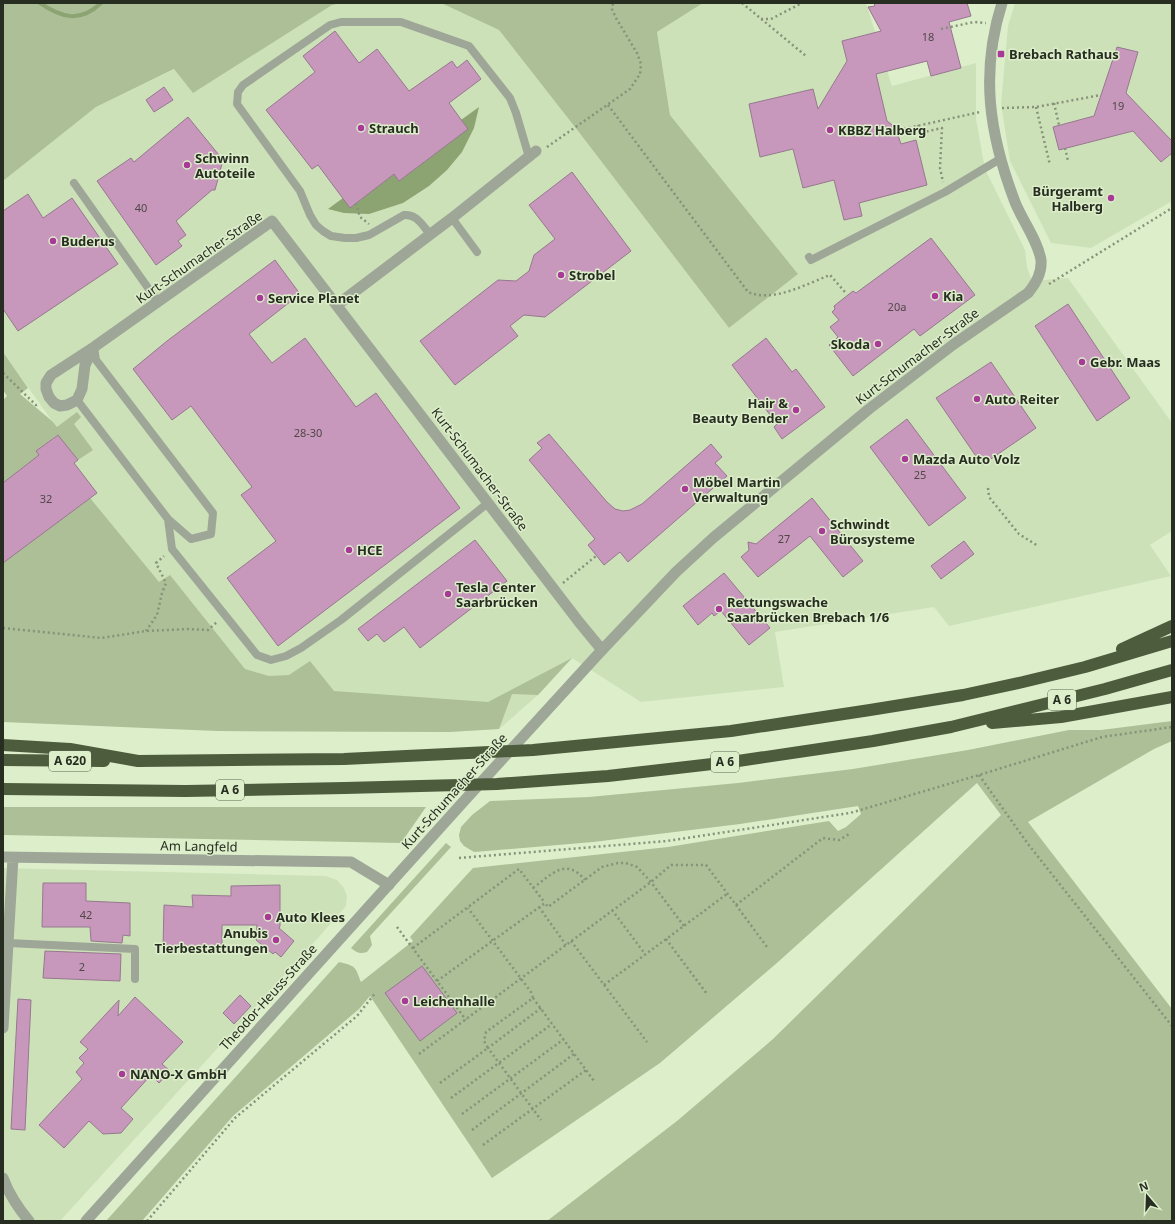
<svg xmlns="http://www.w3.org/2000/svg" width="1175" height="1224" viewBox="0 0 1175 1224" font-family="'Noto Sans',sans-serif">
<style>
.built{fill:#cde1b9}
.green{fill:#acbf96}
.water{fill:#8ca372}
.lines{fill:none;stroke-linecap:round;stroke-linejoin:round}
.stream{stroke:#8ca372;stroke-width:4}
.building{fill:#c798bc;stroke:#96788e}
.path{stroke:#87927a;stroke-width:2.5;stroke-dasharray:2 3;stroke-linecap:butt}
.service{stroke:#9ea697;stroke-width:8}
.minor{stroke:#9ea697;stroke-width:11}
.tertiary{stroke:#9ea697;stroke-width:11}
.motorway{stroke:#4e5c3e;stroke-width:12}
.poi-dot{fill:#a83996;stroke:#ddeecb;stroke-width:1.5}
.labels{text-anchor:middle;stroke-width:3;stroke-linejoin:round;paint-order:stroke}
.number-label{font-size:11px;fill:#4f4847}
.shield{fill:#ddeecb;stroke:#5e6753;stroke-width:1}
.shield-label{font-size:12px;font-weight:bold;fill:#272d20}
.poi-label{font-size:13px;font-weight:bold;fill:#272d20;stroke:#ddeecb;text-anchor:start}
.street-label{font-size:13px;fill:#272d20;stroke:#ddeecb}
</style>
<rect width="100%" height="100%" fill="#ddeecb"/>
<!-- built -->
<path class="built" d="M342,3h99l58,27 79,101 151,197 69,-54 -128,-159 -13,-83 46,-29h163l26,83 84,-23v56l9,50 40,81 2,17 5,14 36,-3 104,145v108l-22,14 21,31 -222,50 -15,-19 -159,25 9,55 -143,15 -69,-44 -34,37 -39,34 -50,3 -232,-1 -214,-61v-215l49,-34 -49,-69v-171l93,-74 79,-38 18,23 139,-87z
M1015,3h157v198l-81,47 -40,-5 -41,-82 -9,-57 7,-78z
M3,868l323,8 11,4 7,8 3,8 -1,10 -28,32 -258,283h-57z"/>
<!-- green -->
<path class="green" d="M3,3h339l-10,2 -139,88 -19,-24 -78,38 -93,74z
M441,3h262l-46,29 13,83 128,159 -69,54 -151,-197 -79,-101z
M3,352l25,36 -8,6 32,27 5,6 20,-15 4,5 -7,7 19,26 -15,10 -21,-25 -21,16 3,4 -36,28v-83l4,-4 -4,-6z
M90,498l69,84 11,-7 75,94 24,7 20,-1 21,-14 24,30 154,11 84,-44 -34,37 -26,-1 -13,35 -50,3 -232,-1 -214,-9v-159z
M1172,721v20l-18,8 -126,73 144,187v212h-625l130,-100 96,-82 228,-224 -24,-32 -199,179 -118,101 -168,115 -122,-182 -11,13 -126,107 -91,105h-36l233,-259c18,4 16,5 22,20l52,-41 -3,-4 63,-69 195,-21 161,-26 9,10 8,-4 15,-13 -3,-8 -118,18 -147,18 -119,10 -10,-6 -4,-5 -1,-6 2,-8 11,-12 18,-14 99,-4 149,-14 115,-14 115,-19 101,-20h32z
M3,807h423l-25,36 -398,-8z
M446,843l5,4 -81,89 2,9 -5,7c-7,2 -10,1 -16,-4z"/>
<!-- water -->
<path class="water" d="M479,107l-5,21 -12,24 -15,18 -18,16 -26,17 -34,11 -25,-1 -16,-4 15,-11 7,10 44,-34 5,7 69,-52 -7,-9z"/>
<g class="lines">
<!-- stream -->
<path class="stream" d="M40,3c22,15 40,20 61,0"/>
</g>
<!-- building -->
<path class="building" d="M874,3h93l4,13 -22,6 12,46 -30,8 -4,-15 -51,13 11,47 8,6 6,17 15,-4 11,45 -68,18 3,13 -18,4 -10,-40 -31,8 -10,-39 -33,8 -11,-53 64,-15 5,20 29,-48 -5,-20 39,-10 -13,-24 7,-1z
M335,31l24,32 18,-14 32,42 43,-30 5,7 10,-8 14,19 -32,24 19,26 -69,52 -5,-7 -44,34 -32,-43 -6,4 -46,-59 49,-38 -12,-16z
M1117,47l21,5 -12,41 46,48v12l-11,9 -28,-31 -74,19 -6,-23 41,-11z
M164,87l9,13 -19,12 -8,-12z
M188,117l35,43 -8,30h-3l-36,31 10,14 -8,6 4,5 -26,19 -59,-84 34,-23 3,4z
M572,172l59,79 -86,66 -21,-2 -14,11 8,10 -63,49 -35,-44 78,-61 18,1 13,-10 5,-16 21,-16 -26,-34z
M28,194l15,24 29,-20 46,66 -100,67 -15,-22v-98z
M931,238l44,57 -55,41 -6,-7 -61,47 -24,-31 9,-8 -8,-10 9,-7 -7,-8 3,-3 -1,-3 19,-15 3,2z
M275,260l25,34 -51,40 23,29 33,-25 51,69 20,-14 84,115 -182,138 -51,-68 49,-37 -35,-46 11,-8 -61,-81 -19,14 -39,-51 34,-28z
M1068,304l62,94 -33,23 -62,-95z
M766,338l26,34 4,-3 29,38 -43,32 -8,-12 3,-3 -45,-59z
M991,362l45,66 -54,37 -46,-67z
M907,419l59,79 -37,28 -59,-79z
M549,434l58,68 8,7 8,2 7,-1 12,-6 69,-60 11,13 -7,6 12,13 -99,86 -8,-10 -16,13 -16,-20 7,-6 -66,-79 13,-12 -5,-5z
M58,435l20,25 -4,3 23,30 -94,70v-80l36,-28 -3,-4z
M812,498l51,63 -20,16 -33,-41 -52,41 -17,-20 8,-7 -1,-8 8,2z
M475,540l32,41 -87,67 -16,-21 -20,15 -7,-8 -9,7 -10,-12z
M964,541l10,13 -33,25 -10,-13z
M724,573l46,55 -21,17 -28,-34 -7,5 -2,-3 -14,12 -15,-19z
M43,883h43v18l44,2v33l-7,-1 -1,8 -31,-2 -1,-14h-48z
M280,885v41l-1,2 15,13 -13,16 -6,-5 -2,2 -17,-14 1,-15h-35v26l-59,-3 1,-43 29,2 -1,-12 39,1v-10z
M45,951l76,3 -1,27 -77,-3z
M422,966l35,47 -37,28 -35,-48z
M240,995l11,11 -17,18 -11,-11z
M135,997l48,45 -21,22 8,7 -11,12 -8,-8 -30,33 12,11 -12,14 -18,1 -14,-13 -25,27 -25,-23 43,-46 -6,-7 8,-9 -5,-5 9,-9 -8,-7 39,-42 -1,16z
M18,999l13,1 -6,130 -14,-1z"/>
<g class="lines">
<!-- path -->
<path class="path" d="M742,3l64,53
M761,19h10l31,-16
M941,29l33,-7 12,1
M1054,103l5,22
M608,105l140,187c25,11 58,-8 82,-17l15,17
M1036,107l14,58
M1002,108l34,-1 65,-12
M918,125l2,8 22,-5 -2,40 3,14
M899,130l81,-18
M547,147l83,-58 10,-15 1,-10 -4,-11 -21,-35 -4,-9 1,-6
M1065,148l3,13
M356,203l4,14 9,7
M1049,284l123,-76
M3,373l33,32 3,-2
M988,488l1,9 30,37 19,12
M563,583l33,-27
M3,628l98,10 45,-7 41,-2 21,1 10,-9
M146,631l11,-16 5,-22 4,-10 -10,-20 8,-7
M979,775l49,69 144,182
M459,858l208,-17 183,-28 129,-38 123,-38 70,-10
M533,888c19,-14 33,-31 52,-8
M736,905l31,42
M539,907l27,38
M612,910l33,44
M397,927l69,93
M666,939l41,55
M571,941l76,101
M413,948l106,-79 26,34
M437,981l108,-78 3,4 54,-40 16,-4h8l11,4 14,15 33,44
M604,985l123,-91
M533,998l61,83
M541,1008l-53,40 53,72
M419,1054l232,-172 20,-17h35l30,40 87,-67 16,2 12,-7
M440,1083l48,-35 -4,-7 2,-9 47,-34 -2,-6 -63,-84
M451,1098l101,-74
M462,1114l102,-75
M472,1130l102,-76
M483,1145l103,-75
M147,1221l88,-103 122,-102 19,-24"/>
<!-- service -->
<path class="service" d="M74,183l84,119
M452,218l25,34
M430,234c-8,-9 -13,-20 -26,-19l-35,20 -13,3h-11l-14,-2 -8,-5 -7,-6 -6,-10 -10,-24 -63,-87 1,-12 5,-7 87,-60 11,-3h60l68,24 41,52 6,15 13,44
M809,257l2,3 134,-68 55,-33
M77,400l91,119 23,20 20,-5 2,-21 -117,-153 -2,-13
M168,519l4,30 85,106 14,5 15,-4 15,-8 40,-28 147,-117
M8,943l127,6v30"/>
<!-- minor -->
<path class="minor" d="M337,305l115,-87 84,-67
M94,347l-9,18 -3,24 -5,11 -10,5 -7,1 -6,-3 -5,-6 -3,-8v-6l5,-8 43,-28 178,-126 307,401 23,28
M3,857l348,5 38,23
M3,1028l10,-170
M3,1178c6,16 15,30 26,43"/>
<!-- tertiary -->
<path class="tertiary" d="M86,1221l378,-420 138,-151 74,-78 37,-34 156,-129 85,-65 74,-51c8,-10 14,-20 13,-33 -3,-19 -19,-40 -26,-58 -26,-68 -35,-129 -13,-199"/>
<!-- motorway -->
<path class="motorway" d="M1122,649l50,-23
M992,723l69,-6 111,-20
M3,745l67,4 68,12 206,-2 189,-9 198,-19 139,-21 93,-15 60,-13 62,-15 87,-26
M3,760l101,1
M3,789l183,2 159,-3 152,-4 111,-8 130,-15 135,-20 78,-14 154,-38 67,-19"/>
</g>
<!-- markers -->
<g class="poi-dot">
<rect x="997" y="50" width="8" height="8" rx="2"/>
<circle cx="361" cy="128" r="4"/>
<circle cx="830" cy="130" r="4"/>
<circle cx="187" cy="165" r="4"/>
<circle cx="1111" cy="198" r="4"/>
<circle cx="53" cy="241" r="4"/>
<circle cx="561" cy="275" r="4"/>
<circle cx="935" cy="296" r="4"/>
<circle cx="260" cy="298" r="4"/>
<circle cx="878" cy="344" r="4"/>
<circle cx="1082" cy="362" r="4"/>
<circle cx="977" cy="399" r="4"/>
<circle cx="796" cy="410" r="4"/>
<circle cx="905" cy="459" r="4"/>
<circle cx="685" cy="489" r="4"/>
<circle cx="822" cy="531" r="4"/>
<circle cx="349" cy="550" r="4"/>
<circle cx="448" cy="594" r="4"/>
<circle cx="719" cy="609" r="4"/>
<circle cx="268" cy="917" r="4"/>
<circle cx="276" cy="940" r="4"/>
<circle cx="405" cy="1001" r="4"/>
<circle cx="122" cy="1074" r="4"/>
</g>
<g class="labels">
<!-- number labels -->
<g class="number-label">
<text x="928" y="41">18</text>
<text x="1118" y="110">19</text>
<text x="141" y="212">40</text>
<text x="897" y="311">20a</text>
<text x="308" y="437">28-30</text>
<text x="920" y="479">25</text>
<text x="46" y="503">32</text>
<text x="784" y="543">27</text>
<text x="86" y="919">42</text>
<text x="82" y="971">2</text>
</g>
<!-- shield labels -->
<g class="shield">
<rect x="1048" y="690" width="28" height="20" rx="3"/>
<rect x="49" y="751" width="42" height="20" rx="3"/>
<rect x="711" y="752" width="28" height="20" rx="3"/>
<rect x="216" y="780" width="28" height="20" rx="3"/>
</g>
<g class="shield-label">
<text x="1062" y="704">A 6</text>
<text x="70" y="765">A 620</text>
<text x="725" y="766">A 6</text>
<text x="230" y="794">A 6</text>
</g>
<!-- poi labels -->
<g class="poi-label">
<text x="1009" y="59">Brebach Rathaus</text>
<text x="369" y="133">Strauch</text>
<text x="838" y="135">KBBZ Halberg</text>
<text x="195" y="163">Schwinn<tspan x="195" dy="15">Autoteile</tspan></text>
<text x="1103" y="196" text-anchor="end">Bürgeramt<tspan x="1103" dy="15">Halberg</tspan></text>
<text x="61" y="246">Buderus</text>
<text x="569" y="280">Strobel</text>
<text x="943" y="301">Kia</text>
<text x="268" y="303">Service Planet</text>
<text x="870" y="349" text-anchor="end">Skoda</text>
<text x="1090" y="367">Gebr. Maas</text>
<text x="985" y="404">Auto Reiter</text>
<text x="788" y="408" text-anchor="end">Hair &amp;<tspan x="788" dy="15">Beauty Bender</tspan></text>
<text x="913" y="464">Mazda Auto Volz</text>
<text x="693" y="487">Möbel Martin<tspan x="693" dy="15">Verwaltung</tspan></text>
<text x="830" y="529">Schwindt<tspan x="830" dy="15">Bürosysteme</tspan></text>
<text x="357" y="555">HCE</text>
<text x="456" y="592">Tesla Center<tspan x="456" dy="15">Saarbrücken</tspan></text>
<text x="727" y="607">Rettungswache<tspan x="727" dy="15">Saarbrücken Brebach 1/6</tspan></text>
<text x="276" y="922">Auto Klees</text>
<text x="268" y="938" text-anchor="end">Anubis<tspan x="268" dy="15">Tierbestattungen</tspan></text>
<text x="413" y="1006">Leichenhalle</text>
<text x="130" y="1079">NANO-X GmbH</text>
</g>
<!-- street labels -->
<g class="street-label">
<text transform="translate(199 257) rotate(-35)" y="5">Kurt-Schumacher-Straße</text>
<text transform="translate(917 356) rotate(-37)" y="5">Kurt-Schumacher-Straße</text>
<text transform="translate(480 469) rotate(53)" y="5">Kurt-Schumacher-Straße</text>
<text transform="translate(454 791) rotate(-48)" y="5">Kurt-Schumacher-Straße</text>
<text transform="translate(199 846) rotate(1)" y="5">Am Langfeld</text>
<text transform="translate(268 997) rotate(-48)" y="5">Theodor-Heuss-Straße</text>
</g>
</g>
<!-- border -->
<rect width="1175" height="1224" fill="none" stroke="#272d20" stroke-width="8"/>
<!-- north arrow -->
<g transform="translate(1147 1196) rotate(341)" stroke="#ddeecb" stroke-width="3" paint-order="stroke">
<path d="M0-3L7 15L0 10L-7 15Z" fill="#272d20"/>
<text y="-6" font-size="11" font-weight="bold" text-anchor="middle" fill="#272d20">N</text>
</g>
</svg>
